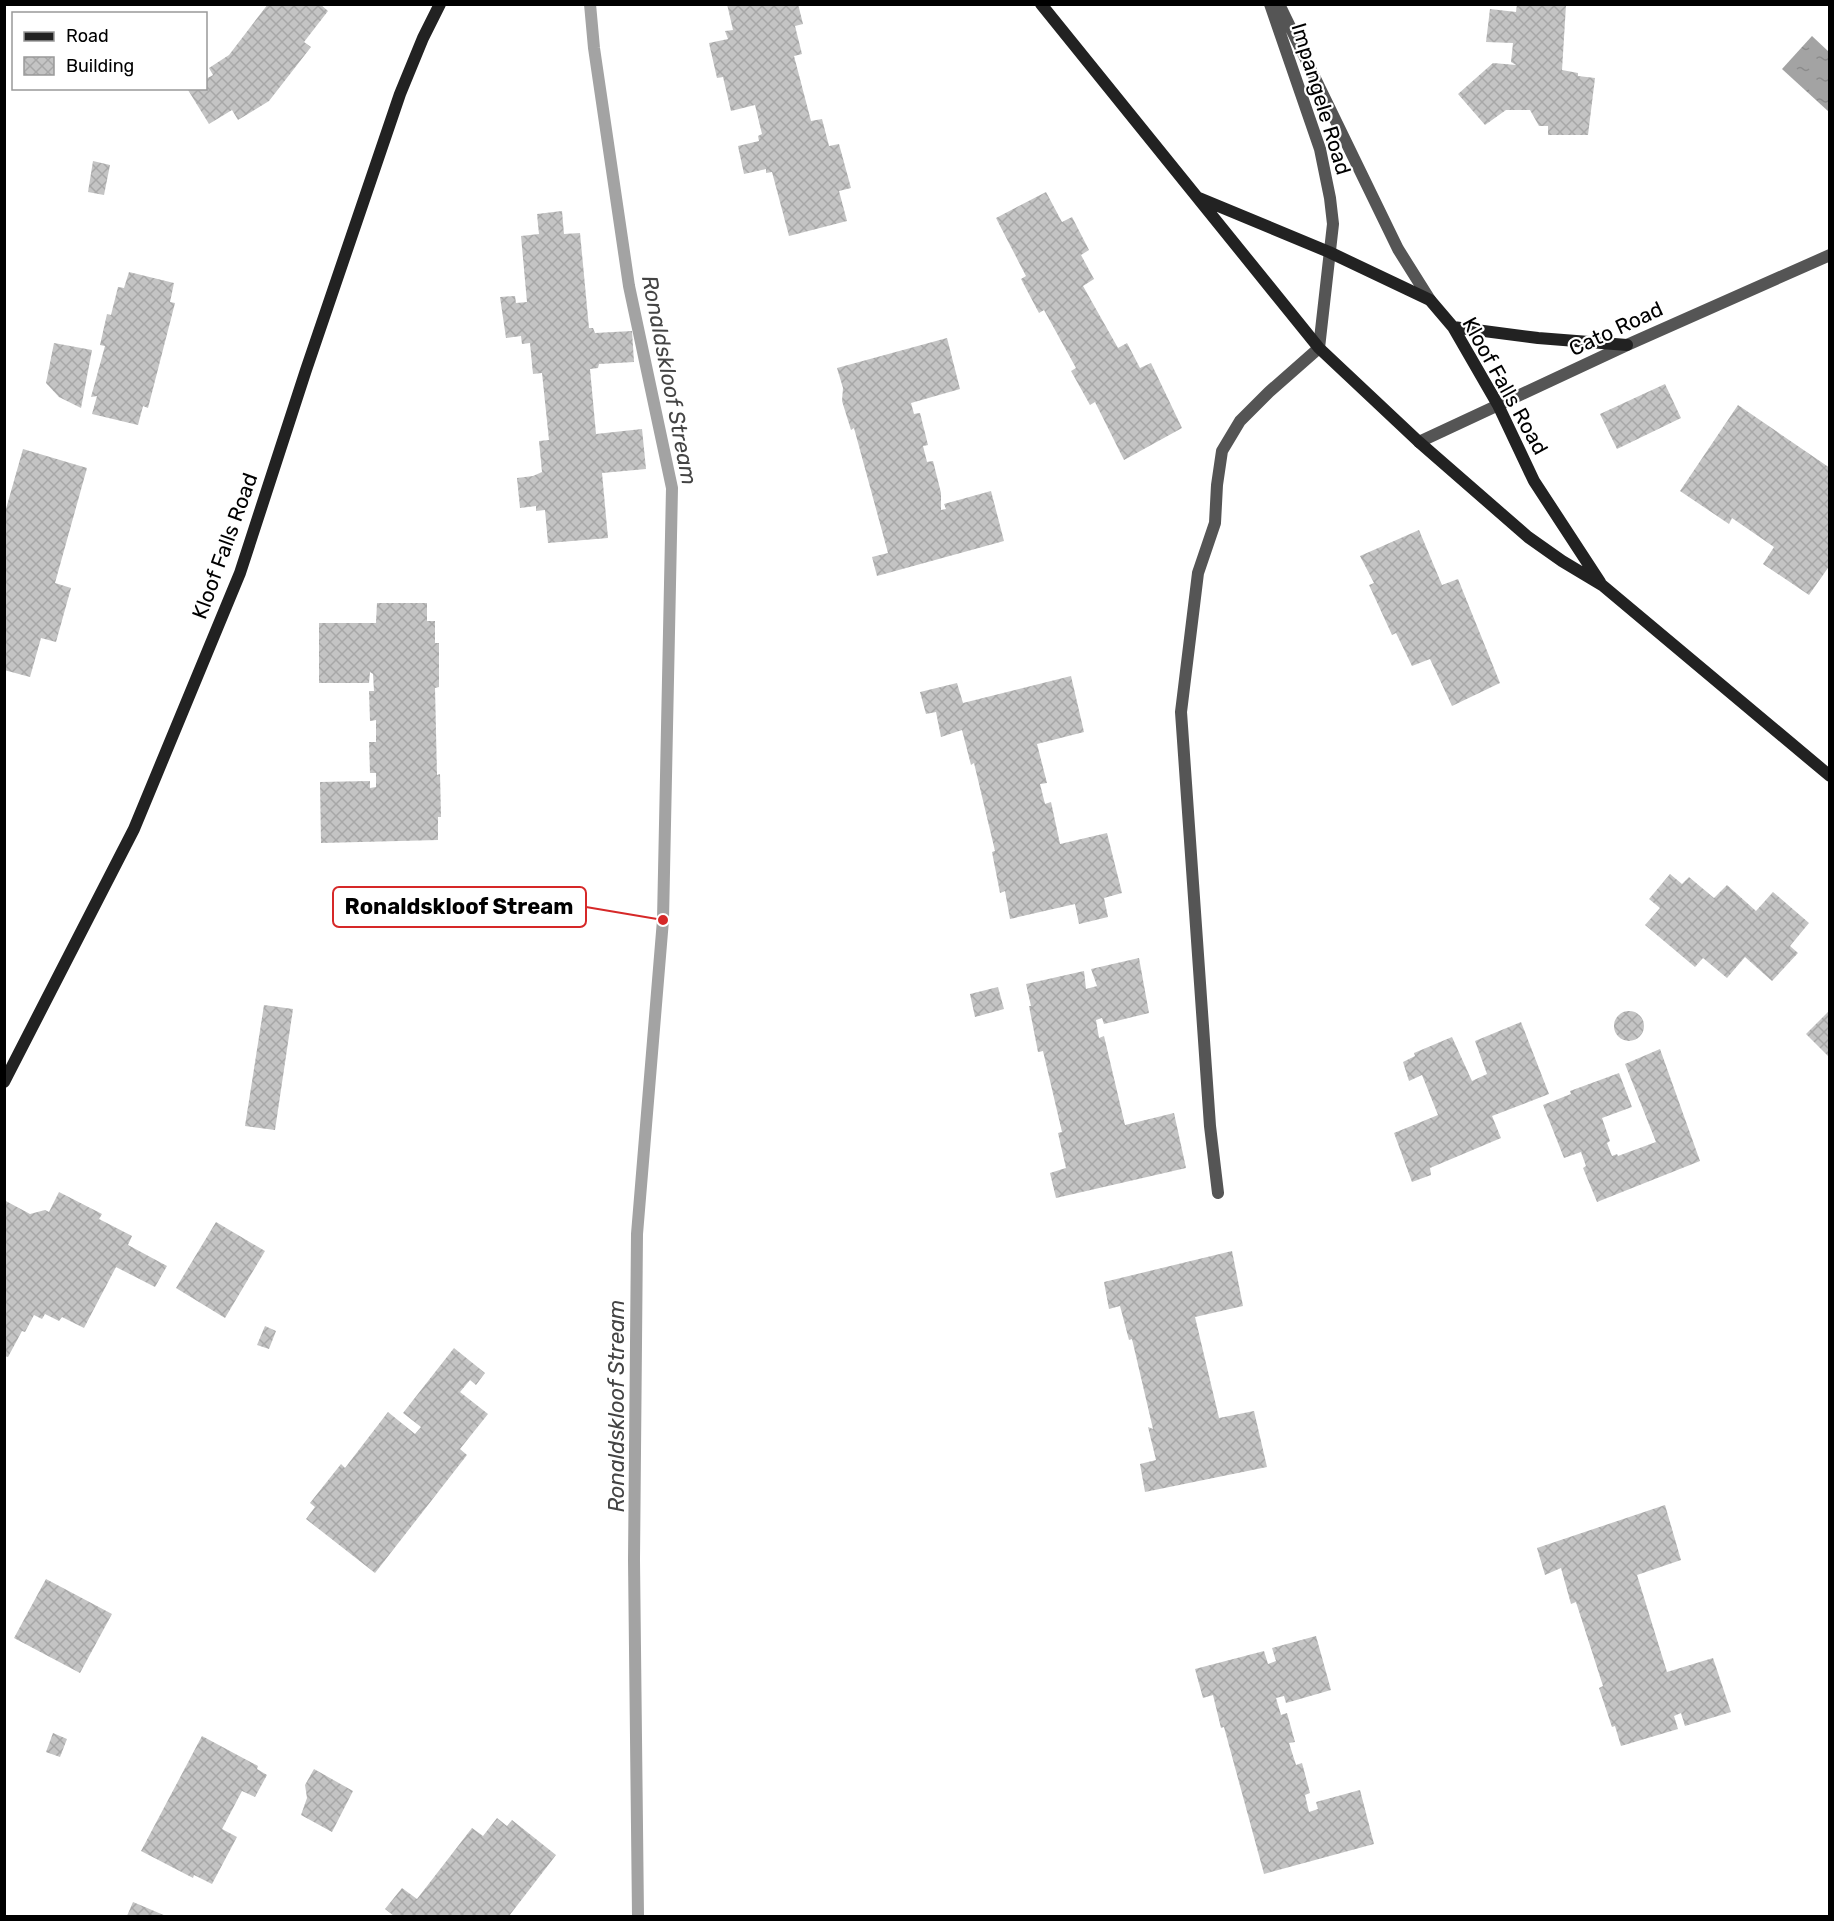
<svg xmlns="http://www.w3.org/2000/svg" width="1834" height="1921" viewBox="0 0 1834 1921" font-family="Rubik,sans-serif">
<style>
.water{fill:url(#water-ripples)}
.lines{fill:none;stroke-linecap:round;stroke-linejoin:round}
.stream{stroke:#a3a3a3;stroke-width:12}
.building{fill:url(#building-cross-hatch)}
.minor{stroke:#555;stroke-width:12}
.secondary{stroke:#222;stroke-width:12}
.labels{text-anchor:middle;stroke-width:4.5;stroke-linejoin:round;paint-order:stroke}
.street-label{font-size:21px;fill:#000;stroke:#fff}
.water-label{font-size:22px;font-style:italic;fill:#444;stroke:#fff}
.leader{fill:none;stroke:#d62828;stroke-width:2}
.callout-dot{fill:#d62828;stroke:#fff;stroke-width:2}
.callout{fill:#fff;stroke:#d62828;stroke-width:2}
.callout-label{font-size:22px;text-anchor:middle;font-weight:bold;fill:#000}
</style>
<defs>
<pattern id="water-ripples" width="26" height="14" patternUnits="userSpaceOnUse" patternTransform="scale(1.5)"><rect width="26" height="14" fill="#a3a3a3"/><path d="M2 4q2-2 4 0t4 0M15 11q2-2 4 0t4 0" fill="none" stroke="#8b8b8b"/></pattern>
<pattern id="building-cross-hatch" width="8" height="8" patternUnits="userSpaceOnUse" patternTransform="scale(1.5)"><rect width="8" height="8" fill="#c4c4c4"/><path d="M0 0l8 8M0 8l8-8" fill="none" stroke="#a7a7a7"/></pattern>
</defs>
<rect width="100%" height="100%" fill="#fff"/>
<!-- water -->
<path class="water" d="M1812,36l17,16v60l-47,-43z"/>
<g class="lines">
<!-- stream -->
<path class="stream" d="M590,4l4,44 35,238 43,202 -9,432 -26,314 -3,326 4,356"/>
</g>
<!-- building -->
<path class="building" d="M268,4h52l8,7 -24,31 7,5 -42,54 -31,19 -6,-10 -23,14 -21,-34 18,-2v-9l7,-4 -4,-7 20,-13z
M727,4h71l5,20 -8,2 7,28 -8,2 17,65 11,-2 7,27 10,-2 12,44 -12,3 8,30 -58,15 -17,-64 -6,1v-4l-22,5 -6,-28 21,-5 -1,-5 4,-2 -7,-29 -24,6 -8,-34 -6,1 -8,-35 19,-4 -3,-8 8,-1z
M1517,4l49,1 -4,65 16,3v3l17,2 -7,57h-40v-9h-9l-9,-16h-24l-21,15 -27,-31 35,-31 23,2 -5,-3 2,-19 -27,-1 4,-33 26,3z
M93,161l17,4 -6,30 -16,-3z
M1046,192l16,30 10,-5 17,33 -8,5 13,24 -11,7 35,62 9,-5 13,25 11,-5 31,65 -58,32 -29,-58 -5,3 -19,-34 5,-3 -32,-58 -5,3 -18,-34 5,-3 -30,-58z
M562,211l2,23 16,-1 9,95h4l2,5 37,-2 2,31 -35,2 -1,4 -8,1 6,65 46,-5 4,40 -44,4 6,65 -60,5 -3,-33 -9,1v-5l-16,2 -3,-30 16,-2 9,-4 -3,-31 10,-1 -7,-67 -9,1 -3,-31 -8,1 -1,-8 -15,2 -6,-41 15,-1 1,7 11,-1 -6,-66 18,-2 -2,-20z
M129,272l45,11 -4,19 5,1 -27,105 -5,-2 -5,19 -46,-11 5,-18 -6,1 14,-51 -5,-1 7,-31 4,1 7,-28 6,1z
M947,338l13,51 -49,14 3,11 6,-1 8,32 -5,1 4,16 6,-1 8,32v17l5,-1 -2,-5 47,-13 13,50 -127,35 -5,-19 16,-4 -34,-125 -3,2 -9,-29 1,-13 -6,-20z
M54,343l38,7 -11,58 -22,-11 -13,-14z
M1665,384l16,34 -64,31 -17,-35z
M1738,405l92,63v97l-21,30 -46,-31 11,-17 -42,-29 -3,6 -49,-33z
M23,449l64,19 -32,115 16,5 -15,54 -15,-4 -11,39 -26,-7v-154z
M1419,530l23,55 16,-6 42,104 -48,23 -22,-47 -18,7 -16,-33 -4,2 -23,-50 5,-2 -14,-27z
M377,603h50v18h8v22h4v44l-4,1 2,87 3,-1 1,43h-3v23l-117,3 -1,-61 50,-1v7l6,-1v-14h-6l-1,-31h7v-22l-6,1 -1,-30h5l-1,-17 -3,-2 -1,11h-50v-60h57z
M1071,676l13,56 -47,12 10,39 -7,1 5,20 6,-2 9,42 47,-11 15,60 -18,5 4,19 -29,7 -4,-20 -65,15 -5,-28 -5,2 -8,-41 3,-1 -21,-88 -3,2 -9,-35 -21,7 -5,-25 -10,2 -6,-22 37,-9 6,20z
M1670,874l12,10 7,-7 25,21 13,-13 29,26 17,-19 36,31 -19,23 8,7 -26,28 -27,-24 -18,21 -24,-20 -8,9 -50,-42 15,-17 -11,-9z
M1139,958l10,55 -45,11 -2,-6 -6,2 3,18 5,-2 21,89 49,-12 12,55 -130,30 -6,-25 16,-5 -8,-35 4,-1 -19,-81 -5,1 -9,-46h2l-5,-22 58,-13 2,18 11,-3 -6,-17z
M998,987l6,22 -29,8 -5,-23z
M264,1005l29,4 -18,121 -30,-4z
M1830,1010v48l-24,-24z
M1614 1026a15 15 0 1 1 30 0a15 15 0 1 1-30 0Z
M1521,1022l28,72 -57,22 9,22 -71,30 1,7 -19,7 -18,-49 44,-18 -16,-40 -13,6 -6,-19 12,-6 -1,-3 38,-16 20,44 15,-7 -12,-33z
M1660,1049l40,112 -103,41 -14,-34 3,-2 -5,-14 -17,6 -21,-53 28,-11 -1,-3 49,-18 13,34 -30,11 8,23 -3,2 5,13 5,-2 1,2 38,-14 -31,-78z
M59,1192l43,22 -3,5 33,17 -4,9 39,21 -12,21 -39,-20 -32,61 -22,-11 -3,4 -14,-7 -3,5 -8,-4 -9,17 -3,-1 -14,26 -4,-1v-156l26,14 15,-4 4,2z
M216,1222l49,29 -40,67 -49,-30z
M1232,1251l11,55 -48,11 24,101 35,-7 13,56 -122,25 -5,-28 16,-4 -8,-33 5,2 -21,-90 -3,1 -9,-34 -11,3 -5,-27z
M265,1326l11,5 -7,18 -12,-4z
M454,1348l31,25 -9,12 -6,-5 -10,12 28,22 -28,35 7,6 -92,118 -69,-54 9,-12 -5,-4 31,-39 4,4 43,-56 27,22 6,-7 -18,-14z
M1665,1505l16,55 -44,15 30,97 46,-14 18,54 -46,14 -4,-13 -7,3 4,13 -57,17 -6,-20 -3,1 -13,-39 4,-2 -27,-84 -5,2 -10,-36 -16,7 -8,-27z
M46,1579l66,35 -32,59 -66,-35z
M1316,1636l15,54 -45,13 -2,-7 -8,2 5,17 6,-2 8,29 -6,1 7,22 6,-2 8,30 -5,2 4,17 9,-3 -2,-7 44,-12 14,54 -110,30 -40,-147 -3,1 -8,-33 -10,3 -8,-29 69,-18 4,13 8,-3 -4,-13z
M53,1733l14,6 -7,18 -14,-5z
M202,1736l56,30 -1,3 10,6 -12,22 -13,-6 -20,38 15,8 -25,47 -18,-9 -1,3 -52,-27z
M314,1769l39,22 -21,41 -31,-17 6,-17 -2,-13z
M497,1818l10,8 5,-6 44,35 -47,61h-115l-9,-7 17,-21 15,11 55,-71 11,8z
M133,1902l33,14h-39z"/>
<g class="lines">
<!-- minor -->
<path class="minor" d="M1279,4l119,245 32,51
M1419,442l208,-97 203,-90
M1218,1193l-8,-67 -29,-414 17,-139 17,-50 2,-38 5,-34 18,-30 29,-29 50,-44 14,-124 -3,-26 -10,-49 -50,-145"/>
<!-- secondary -->
<path class="secondary" d="M1041,4l278,344 100,94 109,95 34,24 40,24 228,191
M1199,198l130,54 101,48 23,27 45,78 36,76 66,101
M1453,327l85,11 89,7
M4,1082l130,-253 106,-256 66,-203 94,-276 23,-56 17,-34"/>
</g>
<g class="labels">
<!-- street labels -->
<g class="street-label">
<text transform="translate(1321 99) rotate(73)" y="7">Impangele Road</text>
<text transform="translate(1616 329) rotate(-25)" y="7">Cato Road</text>
<text transform="translate(1505 386) rotate(61)" y="7">Kloof Falls Road</text>
<text transform="translate(225 546) rotate(-70)" y="7">Kloof Falls Road</text>
</g>
<!-- water labels -->
<g class="water-label">
<text transform="translate(670 380) rotate(79)" y="8">Ronaldskloof Stream</text>
<text transform="translate(616 1406) rotate(-90)" y="8">Ronaldskloof Stream</text>
</g>
</g>
<!-- callouts -->
<path class="leader" d="M663 920L586 907"/>
<circle class="callout-dot" cx="663" cy="920" r="6"/>
<rect class="callout" x="333" y="887" width="253" height="40" rx="6"/>
<g class="callout-label">
<text x="459" y="914">Ronaldskloof Stream</text>
</g>
<!-- border -->
<rect width="1834" height="1921" fill="none" stroke="#000000" stroke-width="12"/>
<!-- legend -->
<rect x="12" y="12" width="195" height="78" fill="#ffffff" stroke="#999999" stroke-width="1.5"/>
<rect x="24" y="32" width="30" height="9" fill="#222222" stroke="#999999" stroke-width="1.5"/>
<text x="66" y="42" font-size="18" fill="#000000">Road</text>
<rect x="24" y="57" width="30" height="18" fill="url(#building-cross-hatch)" stroke="#999999" stroke-width="1.5"/>
<text x="66" y="72" font-size="18" fill="#000000">Building</text>
</svg>
